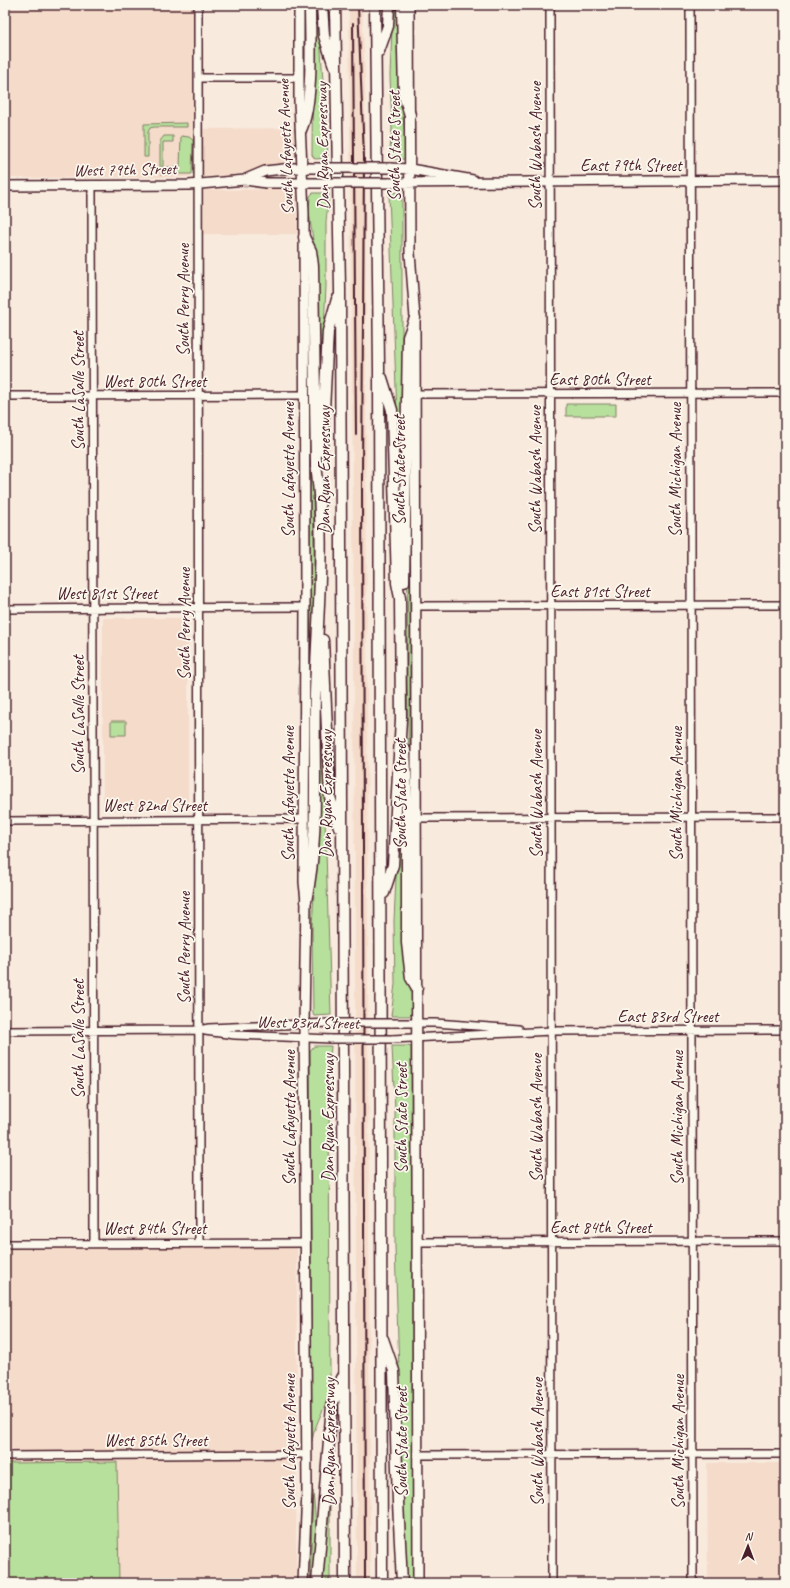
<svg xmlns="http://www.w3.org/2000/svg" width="790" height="1588" viewBox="0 0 790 1588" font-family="Caveat,sans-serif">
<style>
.built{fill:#f5dbca}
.green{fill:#b7e09d;stroke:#808064}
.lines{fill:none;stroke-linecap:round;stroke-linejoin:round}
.minor-casing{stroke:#4a1f2b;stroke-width:10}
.major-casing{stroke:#4a1f2b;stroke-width:12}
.highway-casing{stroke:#4a1f2b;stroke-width:13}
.minor{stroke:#fbf7ec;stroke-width:7}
.major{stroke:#fbf7ec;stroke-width:9}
.highway{stroke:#fbf7ec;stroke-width:10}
.rail{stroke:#4a1f2b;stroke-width:2}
.minor-bridge-casing{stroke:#4a1f2b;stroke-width:10;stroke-linecap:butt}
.major-bridge-casing{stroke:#4a1f2b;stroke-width:12;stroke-linecap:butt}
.minor-bridge{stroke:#fbf7ec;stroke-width:7}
.major-bridge{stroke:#fbf7ec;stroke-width:9}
.labels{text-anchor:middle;stroke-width:3.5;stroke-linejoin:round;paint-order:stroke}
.street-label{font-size:17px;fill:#4a1f2b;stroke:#fbf7ec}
</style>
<rect width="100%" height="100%" fill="#f8eadd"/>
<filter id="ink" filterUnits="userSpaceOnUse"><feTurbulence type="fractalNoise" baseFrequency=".025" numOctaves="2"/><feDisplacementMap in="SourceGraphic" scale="8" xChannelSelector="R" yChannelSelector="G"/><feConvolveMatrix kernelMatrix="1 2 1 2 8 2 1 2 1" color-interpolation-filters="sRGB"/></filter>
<g filter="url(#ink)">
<!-- built -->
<path class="built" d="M5,5h188v118l-2,54 -186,1z
M349,5h13l3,78 5,1500h-13l-3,-954z
M294,128v34l-66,14 -26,1v-48z
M297,189l1,45h-95l1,-44z
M103,618h85v191l-85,1z
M297,1240l-1,343h-177l-2,-121 -112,1v-221z
M707,1463h78v120h-77z"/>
<!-- green -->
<path class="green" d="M313,5h5l10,153 -13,1 -3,-4z
M393,5h4l2,81 7,56v17h-17l3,-30 -2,-54z
M187,123v4h-33l-4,1 -2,4v25h-4v-33z
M164,136h9v6h-10v25h-3v-26z
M181,136l8,1 4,3 -1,34h-17l1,-7h4z
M167,167h7v7h-13l-1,-5h7z
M400,192l2,3v221h-5l-8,-223z
M313,193h16l-3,29v64l-6,127 -3,-145 -8,-56 1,-16z
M566,404h50v12h-50z
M310,439h1c3,80 5,160 0,240z
M396,445h6l-1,77h-2z
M408,537h2v230h-1l-2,-87z
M319,687h2l10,328 -17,1 -1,-2 -1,-88 7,-109z
M111,721h15v14h-15z
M400,790h2l5,182c2,12 9,33 3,44h-19l4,-32 -1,-63z
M314,1046h17l-2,27 1,313c-2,20 -15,35 -18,55l-2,-390z
M392,1046h16l3,1 2,536h-7l-11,-336v-135z
M117,1462l2,121h-114v-120z
M313,1491l4,46 -4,46h-3z
M327,1501h3v82h-9z"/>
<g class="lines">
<!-- minor casing -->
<g class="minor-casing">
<path id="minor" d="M198,5l1,1238
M550,5l2,1578
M690,5l3,1578
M198,78h101
M92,186l2,1057
M415,394l370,-1
M5,396l299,-1
M416,606l369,-1
M5,609l300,-2
M416,818l369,-1
M5,821l299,-2
M391,1023h44l84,6
M5,1031l194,-1 10,-2 122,-5
M205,1031l30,4 96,4
M392,1039l159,-8 234,-1
M417,1242l368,-1
M5,1244l300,-1
M417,1455l368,-1
M5,1456l301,-2"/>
</g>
<!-- major casing -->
<g class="major-casing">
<path id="major" d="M299,5v96l5,112 1,384 -1,285 2,19 -2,122 3,468 -4,92
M409,5l1,248 5,65 3,1265
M389,168l21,1 63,11
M246,179l19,-8 28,-3h35
M389,183l396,-3
M5,186l184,-1 56,-5 21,3h62"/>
</g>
<!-- highway casing -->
<g class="highway-casing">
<path id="highway" d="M322,5l2,31 10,30
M335,5l5,284 5,1294
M375,5l4,362 3,1216
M402,5l2,91 6,19
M379,51l9,-25 1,-21
M301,130c13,-28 9,-92 9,-125
M304,237l7,14 2,15 3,198c10,77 1,154 -1,231 -2,65 5,143 -9,206
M382,378l10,32 5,173 3,15 1,121 -8,146 -9,28
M322,450l6,-119 9,-32
M404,582l4,-245 7,-19
M323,640l7,157 9,30
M405,750l2,48v145l4,35 6,10
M383,1339l11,32 4,131 4,81
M317,1583l15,-178 10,-27"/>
</g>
<!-- minor -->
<use href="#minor" class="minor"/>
<!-- major -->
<use href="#major" class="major"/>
<!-- highway -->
<use href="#highway" class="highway"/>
<!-- rail -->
<path class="rail" d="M358,5l6,152 -2,323 3,1103
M353,23l3,412"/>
<!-- minor-bridge casing -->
<g class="minor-bridge-casing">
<path id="minor-bridge" d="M331,1023h60
M331,1039h61"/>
</g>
<!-- major-bridge casing -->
<g class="major-bridge-casing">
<path id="major-bridge" d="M328,168h61
M328,183h61"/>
</g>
<!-- minor-bridge -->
<use href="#minor-bridge" class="minor-bridge"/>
<!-- major-bridge -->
<use href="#major-bridge" class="major-bridge"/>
</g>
</g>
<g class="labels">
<!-- street labels -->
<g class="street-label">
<text transform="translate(322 146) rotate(-91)" y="6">Dan Ryan Expressway</text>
<text transform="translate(394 146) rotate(-90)" y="6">South State Street</text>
<text transform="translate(535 146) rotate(-90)" y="6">South Wabash Avenue</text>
<text transform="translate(285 147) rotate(-92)" y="6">South Lafayette Avenue</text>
<text x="631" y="171">East 79th Street</text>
<text transform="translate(125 169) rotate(-1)" y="6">West 79th Street</text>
<text transform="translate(183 300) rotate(-90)" y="6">South Perry Avenue</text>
<text x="600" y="385">East 80th Street</text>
<text x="155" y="387">West 80th Street</text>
<text transform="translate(78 391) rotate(-90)" y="6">South LaSalle Street</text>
<text transform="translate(288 470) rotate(-90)" y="6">South Lafayette Avenue</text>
<text transform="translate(324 470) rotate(-90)" y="6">Dan Ryan Expressway</text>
<text transform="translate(399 470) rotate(-90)" y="6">South State Street</text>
<text transform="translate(535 470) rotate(-90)" y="6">South Wabash Avenue</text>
<text transform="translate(675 470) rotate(-90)" y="6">South Michigan Avenue</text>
<text x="600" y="597">East 81st Street</text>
<text x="107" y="599">West 81st Street</text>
<text transform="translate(184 624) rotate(-90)" y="6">South Perry Avenue</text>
<text transform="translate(78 715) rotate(-90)" y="6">South LaSalle Street</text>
<text transform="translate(288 794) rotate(-90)" y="6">South Lafayette Avenue</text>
<text transform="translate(326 794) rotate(-90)" y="6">Dan Ryan Expressway</text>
<text transform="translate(400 794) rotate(-90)" y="6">South State Street</text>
<text transform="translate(536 794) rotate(-90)" y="6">South Wabash Avenue</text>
<text transform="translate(676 794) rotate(-90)" y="6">South Michigan Avenue</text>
<text x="155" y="811">West 82nd Street</text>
<text transform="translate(184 948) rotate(-90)" y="6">South Perry Avenue</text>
<text x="668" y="1022">East 83rd Street</text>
<text transform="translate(308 1022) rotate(1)" y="6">West 83rd Street</text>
<text transform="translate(78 1039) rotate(-90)" y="6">South LaSalle Street</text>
<text transform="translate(289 1118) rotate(-90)" y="6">South Lafayette Avenue</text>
<text transform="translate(328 1118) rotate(-90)" y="6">Dan Ryan Expressway</text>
<text transform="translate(401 1118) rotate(-90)" y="6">South State Street</text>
<text transform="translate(536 1118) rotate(-90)" y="6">South Wabash Avenue</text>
<text transform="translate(677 1118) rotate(-90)" y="6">South Michigan Avenue</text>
<text x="601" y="1233">East 84th Street</text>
<text x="155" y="1234">West 84th Street</text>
<text x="156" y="1446">West 85th Street</text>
<text transform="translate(289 1442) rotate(-90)" y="6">South Lafayette Avenue</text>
<text transform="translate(329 1442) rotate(-90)" y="6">Dan Ryan Expressway</text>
<text transform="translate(401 1442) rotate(-90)" y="6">South State Street</text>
<text transform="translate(537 1442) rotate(-90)" y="6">South Wabash Avenue</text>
<text transform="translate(678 1442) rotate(-90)" y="6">South Michigan Avenue</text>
</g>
</g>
<!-- margin -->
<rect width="790" height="1588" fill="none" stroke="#fbf7ec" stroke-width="20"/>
<rect x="10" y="10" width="770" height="1568" fill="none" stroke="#4a1f2b" stroke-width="1.5" filter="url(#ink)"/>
<!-- north arrow -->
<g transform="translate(748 1546) rotate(1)" stroke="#fbf7ec" stroke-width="3" paint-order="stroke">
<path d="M0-3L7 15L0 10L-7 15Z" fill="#4a1f2b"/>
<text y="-6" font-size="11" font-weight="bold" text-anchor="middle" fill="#4a1f2b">N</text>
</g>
</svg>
